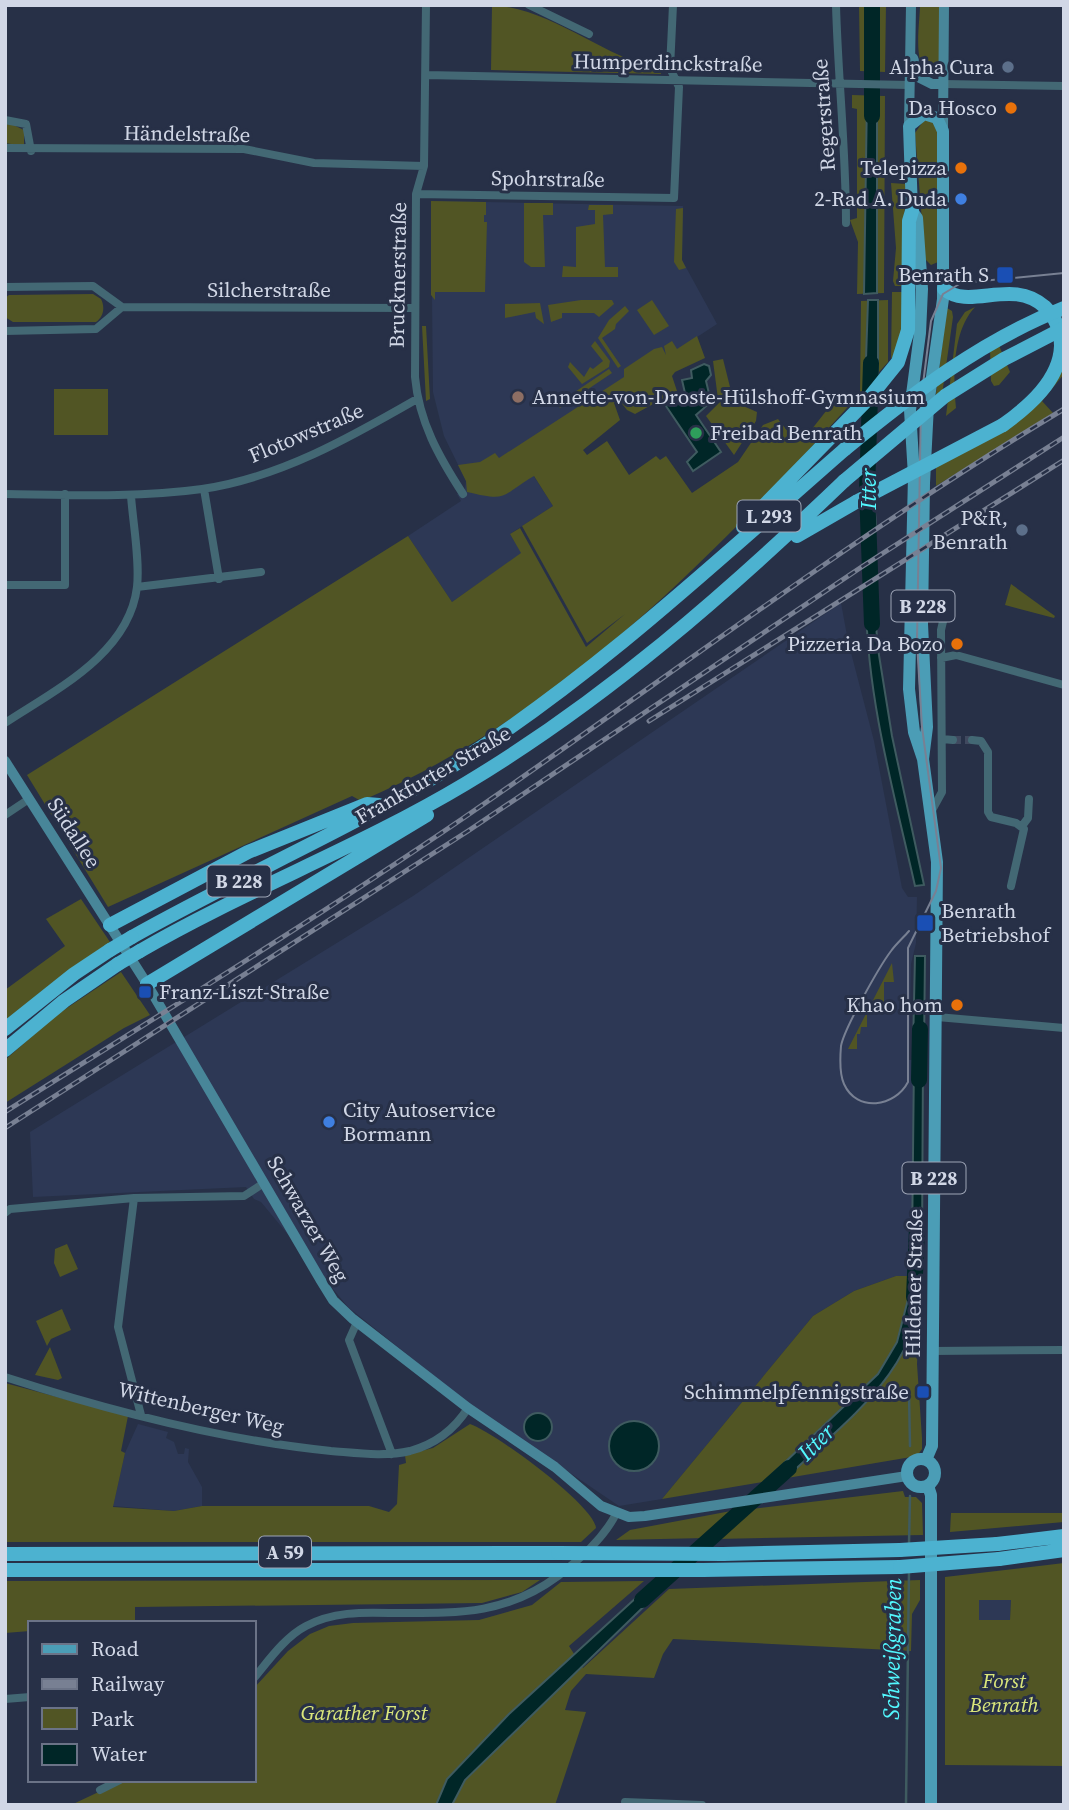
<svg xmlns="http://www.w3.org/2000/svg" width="1069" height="1810" viewBox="0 0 1069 1810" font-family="'Source Serif 4',serif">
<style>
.built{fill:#2d3855}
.green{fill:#515524;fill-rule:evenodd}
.water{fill:#002627;stroke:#3f5b60;stroke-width:2}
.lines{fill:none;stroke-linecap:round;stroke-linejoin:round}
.stream{stroke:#3f5b60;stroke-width:2.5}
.river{stroke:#002627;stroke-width:16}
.street-tunnel{stroke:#40495f;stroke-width:8;stroke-dasharray:8 4;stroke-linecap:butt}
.street{stroke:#436874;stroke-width:8}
.secondary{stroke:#488699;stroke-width:10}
.primary{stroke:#4b9db6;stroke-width:12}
.highway{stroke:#4cb2d0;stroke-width:14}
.tram{stroke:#788093;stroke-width:2}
.rail-casing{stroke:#788093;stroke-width:5}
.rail{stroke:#273047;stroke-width:2.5;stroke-dasharray:8;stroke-linecap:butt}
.highway-bridge{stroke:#4cb2d0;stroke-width:14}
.service-dot{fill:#5c6f8a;stroke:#273047;stroke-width:2.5}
.food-dot{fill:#e8710a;stroke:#273047;stroke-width:2.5}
.shop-dot{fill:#3f7fe0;stroke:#273047;stroke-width:2.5}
.transit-dot{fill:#1a4fb4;stroke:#273047;stroke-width:2.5}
.education-dot{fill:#8d6e63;stroke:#273047;stroke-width:2.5}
.leisure-dot{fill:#2e9e5b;stroke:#273047;stroke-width:2.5}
.labels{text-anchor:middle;stroke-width:6;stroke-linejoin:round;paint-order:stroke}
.shield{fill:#273047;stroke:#9ea5b6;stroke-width:2}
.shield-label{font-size:19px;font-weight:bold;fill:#d1d7e6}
.street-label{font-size:21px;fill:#d1d7e6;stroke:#273047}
.poi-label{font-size:21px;fill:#d1d7e6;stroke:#273047;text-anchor:end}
.park-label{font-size:21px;font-style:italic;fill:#dbe77b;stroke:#273047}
.water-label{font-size:23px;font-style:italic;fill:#52f7fe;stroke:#273047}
</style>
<rect width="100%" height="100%" fill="#273047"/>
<!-- built -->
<path class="built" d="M431,201l252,5 -1,54 35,64 -198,129 34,53 -43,28 12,19 -70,49 -44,-66 53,-35 -4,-7 8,-5 1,-8 -22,-45 -11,-44z
M841,603l7,38 26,100 28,147 6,9h9l-1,46 -5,21 -2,96h4l1,216h-18l-42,15 -41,25 -151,183 -43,7 -149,-101 -122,-98 -87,-105 -7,-3 -8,-12 -213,10 -3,-65 383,-236z
M138,1424l30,8 -2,6 8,4 4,12h6l1,-6 4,1 -1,13 14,25v19l-28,5 -61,-5 12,-53z
M979,1599l32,1 -1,20h-31z"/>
<!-- green -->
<path class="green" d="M492,5c62,4 108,51 168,64l1,5 -170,-4z
M859,5h9v61h8v-61h10l-1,67 -25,-1z
M920,5h19v65l-6,7c-22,-7 -13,-53 -13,-72z
M852,95l33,1 -1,197 -27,1 1,-52 -8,-22 7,-2v-109l-5,-1z
M924,120l7,1 7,8v133l-7,3 -6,-6 -10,-126z
M9,123l15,7v16l-19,-3v-19z
M891,183l15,1 -5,102h-6l-2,-5 3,-33z
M431,201l55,1v13h-2v7h3l-2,70h-50v8l-4,-5z
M524,203h29v12h-10l2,52h-14l-7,-5z
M589,205h24v9l-10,1 2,52h13v10h-56l1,-11 13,1v-40l19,-3v-14h-7z
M683,208l-1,52 4,8 -7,2 -5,-8 2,-53z
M892,292h11c1,21 2,50 -12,67z
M93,294l8,5c4,8 3,17 -5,23h-83l-8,-5v-19l4,-3z
M581,300h31l2,4 -15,13 -5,-4h-32v5l-11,4 -3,-17z
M652,300l17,26 -15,9 -17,-25z
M888,300v62c-150,169 -315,349 -527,439l-9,-5 -244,111 -81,-132 381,-239 44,66 69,-49 -11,-19 10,-6 66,119 39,-33 -38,29 -65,-117 31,-20 -19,-30c-34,20 -25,26 -67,16l-1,-11 -8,-16 22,-3 15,-9 4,5 125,-81v-8l30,-20 8,-2 4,8 -2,-9 8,-5 5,8 20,-13 8,22 -30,14 -3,4 5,15 -42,23 -8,-4 -8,-10 -5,3 6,17 -37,30 4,5 20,-14 22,34 27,-19 4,4 6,-4 26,37 46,-31 25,-37 15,-6 15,19 8,-9 7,5 22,-28 -7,-6h12v-6h25l1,-93z
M540,303l4,21 -8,-6 -1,-6 -30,6v-14z
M625,306l4,5 -13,13 -1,5 -13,9 19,28 -3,2 -20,-30 11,-18z
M975,307c-23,25 -22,70 -19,101l-10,8 11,-92 8,-12z
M947,308l5,3 1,6 -13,92h-6z
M422,326h4l4,73 -4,2z
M595,341l15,20 -1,6 -27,17 -14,-17 2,-5 14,15 6,-10 3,2 10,-8 -12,-15z
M998,343l12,29 -11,13 -5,1 -3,-5 -1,-32z
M1064,343v31l-22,27 11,12 -117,73v-20l96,-61z
M723,359l7,28 -12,12 -5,-38z
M609,369l3,4 -52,35 -3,-4z
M734,388l7,17 16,7 -1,9 -22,34 -28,-39z
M54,389h54v46h-54z
M1011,584l44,32 -1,2 -49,-13z
M81,899l29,43 -59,42 -46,37v-31l60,-44 -19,-27z
M892,963l2,19h-10v24h-10l-1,6h-6v15h-6l-1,7h-3v15h-9z
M121,972l29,43 -26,13 -119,75v-43l50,-44z
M67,1244l11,25 -18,8 -6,-14 1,-14z
M896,1276h18l7,4 -4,84 5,74v11l-5,7 -255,43 151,-183 41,-25z
M62,1309l9,21 -20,9 -4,7 -11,-25z
M50,1347l12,31 -4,2 -23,-5z
M5,1383l123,33 -7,35 4,2 -12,54 61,4 28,-5h167l20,6 8,-8 2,-39 7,-2 -1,-8 28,-7 37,-24c24,8 124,81 126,104l-15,14h-576z
M903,1491l2,6h11l6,6 1,32 -208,4 29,-29z
M731,1511l-26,27 -89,2 14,-10z
M951,1513h113v9l-114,10z
M1064,1563v203l-119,-1v-188zM979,1600h32l-1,20h-31z
M540,1580l-18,12 -40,11 -347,4v14l-105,2v8l-25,2v-52z
M920,1580v20l-8,14 -1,37 -238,-12 -10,15 -9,24 -68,-4 -15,17 -6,19 21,2 -31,93h-484l53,-25h130v-92l34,-37 22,-17 19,-8 24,-3 126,-3 53,-15 29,-23 83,-1 -75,65 14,22 86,-79z"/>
<!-- water -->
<path class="water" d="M868,5h8v62h-8z
M867,96h10v197l-13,1z
M868,300h10v74l-13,15z
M704,364l5,2 2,9 -5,6 5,21 -15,13 25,37 -28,19 -6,-9 10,-10 -31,-46 19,-13 -3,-13 10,-2 -1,-8z
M874,500l2,25 -13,7 -2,-27z
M874,601l4,48 14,87 32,149 -9,1c-21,-93 -47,-184 -49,-280z
M915,956h10l-1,93 -11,-1z
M914,1060h9l-1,187h-10z
M914,1276h8c0,94 -76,144 -138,204l-21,3 115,-109 19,-32z
M524 1427a14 14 0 1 1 28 0a14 14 0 1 1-28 0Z
M609 1446a25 25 0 1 1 50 0a25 25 0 1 1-50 0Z
M744,1510l-29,29 -10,-1 26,-27z
M650,1585l15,1 -200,194 -13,25h-16l11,-26 62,-65z"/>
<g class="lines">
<!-- stream -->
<path class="stream" d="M909,1393l1,53
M909,1544l1,-48
M906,1803l3,-231"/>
<!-- river -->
<path class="river" d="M872,5v111
M871,363l-4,128 5,133
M919,1080l1,-51
M914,1297l3,-69
M642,1600l147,-132"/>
<!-- street-tunnel -->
<path class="street-tunnel" d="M953,740h19"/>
<!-- street -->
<path class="street" d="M426,5l-2,161 -8,28 -1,183c4,45 24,80 48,117
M529,5l60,29
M836,5c2,73 10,145 10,218
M426,75l483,10
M943,84l121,2
M5,120l21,4 5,27
M5,148l239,1 70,14 110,3
M416,194l258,4 5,-111 -9,-19 3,-63
M5,287l88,-1 29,21
M5,331l91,-2 26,-22 293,1
M204,489l15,90
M5,494c66,1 132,4 197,-5 77,-11 149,-52 215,-90
M5,585h60v-91
M137,587l124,-15
M941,658l15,-3 108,30
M5,723c50,-33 124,-69 132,-136 3,-26 -4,-64 -6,-91
M942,739l11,1
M972,740l9,1 7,11v60l3,5 25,6 8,6 -13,57
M931,812l11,-20 -1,-162 7,-30
M5,815l24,-16
M1022,826l6,-8 1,-19
M937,1017l127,11
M134,1198l-16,129 23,88
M5,1213l5,-4 124,-11 110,-2 20,-13
M357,1322l-8,18 43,114
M932,1351l132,-1
M5,1377c105,34 217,63 326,74 26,2 54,6 79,0 26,-7 44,-21 58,-43
M254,1678c15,-18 31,-41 52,-52 26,-14 56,-14 84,-13 65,0 114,3 168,-37 22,-17 45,-37 58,-62
M5,1699l25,-2
M100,1790l20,-10
M625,1802l77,3"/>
<!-- secondary -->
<path class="secondary" d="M913,58l7,20 12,6h11
M909,126l2,-121
M943,128l1,-123
M5,761l142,223 173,295 13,21 20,19 115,89 87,59 46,39 28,11 16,-1 262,-40"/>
<!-- primary -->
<path class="primary" d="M923,759l4,-32 -5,-103 2,-141 4,-78 15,-106v-168l-6,-13 -13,-4 -15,12 3,85 5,7 5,71 -2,44 -10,77 4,66 -5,213 5,43 9,27 14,103 -5,584 -6,14
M907 1473a14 14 0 1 1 28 0a14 14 0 1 1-28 0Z
M928,1486l3,9v310"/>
<!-- highway -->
<path class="highway" d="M944,289c26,22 68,-12 101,18 11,11 16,24 16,39 -1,34 -33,61 -58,79
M743,527l126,-129 29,-36 10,-32 1,-109 3,-10
M797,536l59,-34
M110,925l138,-73 119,-48 12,1
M132,937c106,-60 219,-108 322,-172 142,-90 265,-206 391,-316
M140,951c105,-61 220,-104 325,-167 140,-84 261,-190 379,-303
M147,984l280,-169
M5,1029l69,-55 36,-24
M5,1050l59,-49 54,-37
M997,1544l67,-8
M5,1554l553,-1
M723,1554l177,-4
M999,1559l65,-9
M5,1570h539
M703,1570l197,-3"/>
<!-- tram -->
<path class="tram" d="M909,931c-6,7 -13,13 -18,20 -12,16 -47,78 -50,95 -1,12 -2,27 3,38 13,29 51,23 64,-2v-134l28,-57 5,-23 -19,-141 -5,-85 4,-242 10,-79 12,-27 18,-11 103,-10"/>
<!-- rail casing -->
<g class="rail-casing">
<path id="rail" d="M649,721l415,-261
M5,1112c153,-96 307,-191 457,-293 200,-137 393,-285 602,-410
M5,1128l463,-297 395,-265 201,-129"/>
</g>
<!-- rail -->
<use href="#rail" class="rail"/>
<!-- highway-bridge -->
<path class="highway-bridge" d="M845,449c67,-55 137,-109 219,-141
M844,481l101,-85 59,-37 60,-31
M856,502l147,-77
M110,950l22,-13
M118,964l22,-13
M900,1550l97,-6
M558,1553l165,1
M900,1567l99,-8
M544,1570h159"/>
</g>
<!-- markers -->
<g class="service-dot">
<circle cx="1008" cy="67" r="7"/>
<circle cx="1022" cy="530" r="7"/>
</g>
<g class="food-dot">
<circle cx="1011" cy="108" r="7"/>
<circle cx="961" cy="168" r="7"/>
<circle cx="957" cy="644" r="7"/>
<circle cx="957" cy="1005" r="7"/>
</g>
<g class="shop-dot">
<circle cx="961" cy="199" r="7"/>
<circle cx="329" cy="1122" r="7"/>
</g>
<g class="transit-dot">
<rect x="996" y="266" width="18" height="18" rx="3.5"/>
<rect x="916" y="914" width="18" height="18" rx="3.5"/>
<rect x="138" y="985" width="14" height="14" rx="3.5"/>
<rect x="916" y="1385" width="14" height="14" rx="3.5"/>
</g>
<circle class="education-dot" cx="518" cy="397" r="7"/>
<circle class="leisure-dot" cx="696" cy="433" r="7"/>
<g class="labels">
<!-- shield labels -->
<g class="shield">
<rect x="737.5" y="500.5" width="63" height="31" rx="5"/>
<rect x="891.5" y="590.5" width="63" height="31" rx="5"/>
<rect x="207.5" y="865.5" width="63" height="31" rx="5"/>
<rect x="902.5" y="1162.5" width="63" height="31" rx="5"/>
<rect x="259" y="1536.5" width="52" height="31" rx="5"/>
</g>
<g class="shield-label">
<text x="769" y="523">L 293</text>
<text x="923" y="613">B 228</text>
<text x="239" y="888">B 228</text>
<text x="934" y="1185">B 228</text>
<text x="285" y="1559">A 59</text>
</g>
<!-- street labels -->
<g class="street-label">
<text transform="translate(668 63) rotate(1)" y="7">Humperdinckstraße</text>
<text transform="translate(824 115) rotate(-94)" y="7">Regerstraße</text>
<text transform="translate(187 134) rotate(1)" y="7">Händelstraße</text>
<text transform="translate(548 179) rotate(1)" y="7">Spohrstraße</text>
<text transform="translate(398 275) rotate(-89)" y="7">Brucknerstraße</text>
<text x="269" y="297">Silcherstraße</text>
<text transform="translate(306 433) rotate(-23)" y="7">Flotowstraße</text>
<text transform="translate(433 775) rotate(-30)" y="7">Frankfurter Straße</text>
<text transform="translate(74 833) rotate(57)" y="7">Südallee</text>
<text transform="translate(308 1219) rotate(60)" y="7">Schwarzer Weg</text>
<text transform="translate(914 1283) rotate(-89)" y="7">Hildener Straße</text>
<text transform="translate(201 1408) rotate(13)" y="7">Wittenberger Weg</text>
</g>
<!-- poi labels -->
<g class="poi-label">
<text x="994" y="74">Alpha Cura</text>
<text x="997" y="115">Da Hosco</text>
<text x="947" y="175">Telepizza</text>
<text x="947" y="206">2-Rad A. Duda</text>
<text x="989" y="282">Benrath S</text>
<text x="532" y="404" text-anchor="start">Annette-von-Droste-Hülshoff-Gymnasium</text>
<text x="710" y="440" text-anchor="start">Freibad Benrath</text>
<text x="1008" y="525">P&amp;R,<tspan x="1008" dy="24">Benrath</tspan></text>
<text x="943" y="651">Pizzeria Da Bozo</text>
<text x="941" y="918" text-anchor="start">Benrath<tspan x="941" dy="24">Betriebshof</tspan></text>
<text x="159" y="999" text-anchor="start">Franz-Liszt-Straße</text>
<text x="943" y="1012">Khao hom</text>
<text x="343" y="1117" text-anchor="start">City Autoservice<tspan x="343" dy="24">Bormann</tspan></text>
<text x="909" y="1399">Schimmelpfennigstraße</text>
</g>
<!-- park labels -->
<g class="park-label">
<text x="1004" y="1688">Forst<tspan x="1004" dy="24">Benrath</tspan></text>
<text x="364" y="1720">Garather Forst</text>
</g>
<!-- water labels -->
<g class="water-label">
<text transform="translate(868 489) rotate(-90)" y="8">Itter</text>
<text transform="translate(816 1442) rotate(-45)" y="8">Itter</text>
<text transform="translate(892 1649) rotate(-89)" y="8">Schweißgraben</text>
</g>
</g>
<!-- border -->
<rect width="1069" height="1810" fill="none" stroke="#d1d7e6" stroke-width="14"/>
<!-- legend -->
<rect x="28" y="1621" width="228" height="161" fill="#273047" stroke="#6b7387" stroke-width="2"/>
<rect x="42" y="1644" width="35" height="10" fill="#4b9db6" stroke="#6b7387" stroke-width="2"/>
<text x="91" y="1656" font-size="21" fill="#d1d7e6">Road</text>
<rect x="42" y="1679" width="35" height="10" fill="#788093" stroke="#6b7387" stroke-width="2"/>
<text x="91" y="1691" font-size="21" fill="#d1d7e6">Railway</text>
<rect x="42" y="1708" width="35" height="21" fill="#515524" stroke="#6b7387" stroke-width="2"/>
<text x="91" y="1726" font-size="21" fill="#d1d7e6">Park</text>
<rect x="42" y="1744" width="35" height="21" fill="#002627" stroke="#6b7387" stroke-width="2"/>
<text x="91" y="1761" font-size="21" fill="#d1d7e6">Water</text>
</svg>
